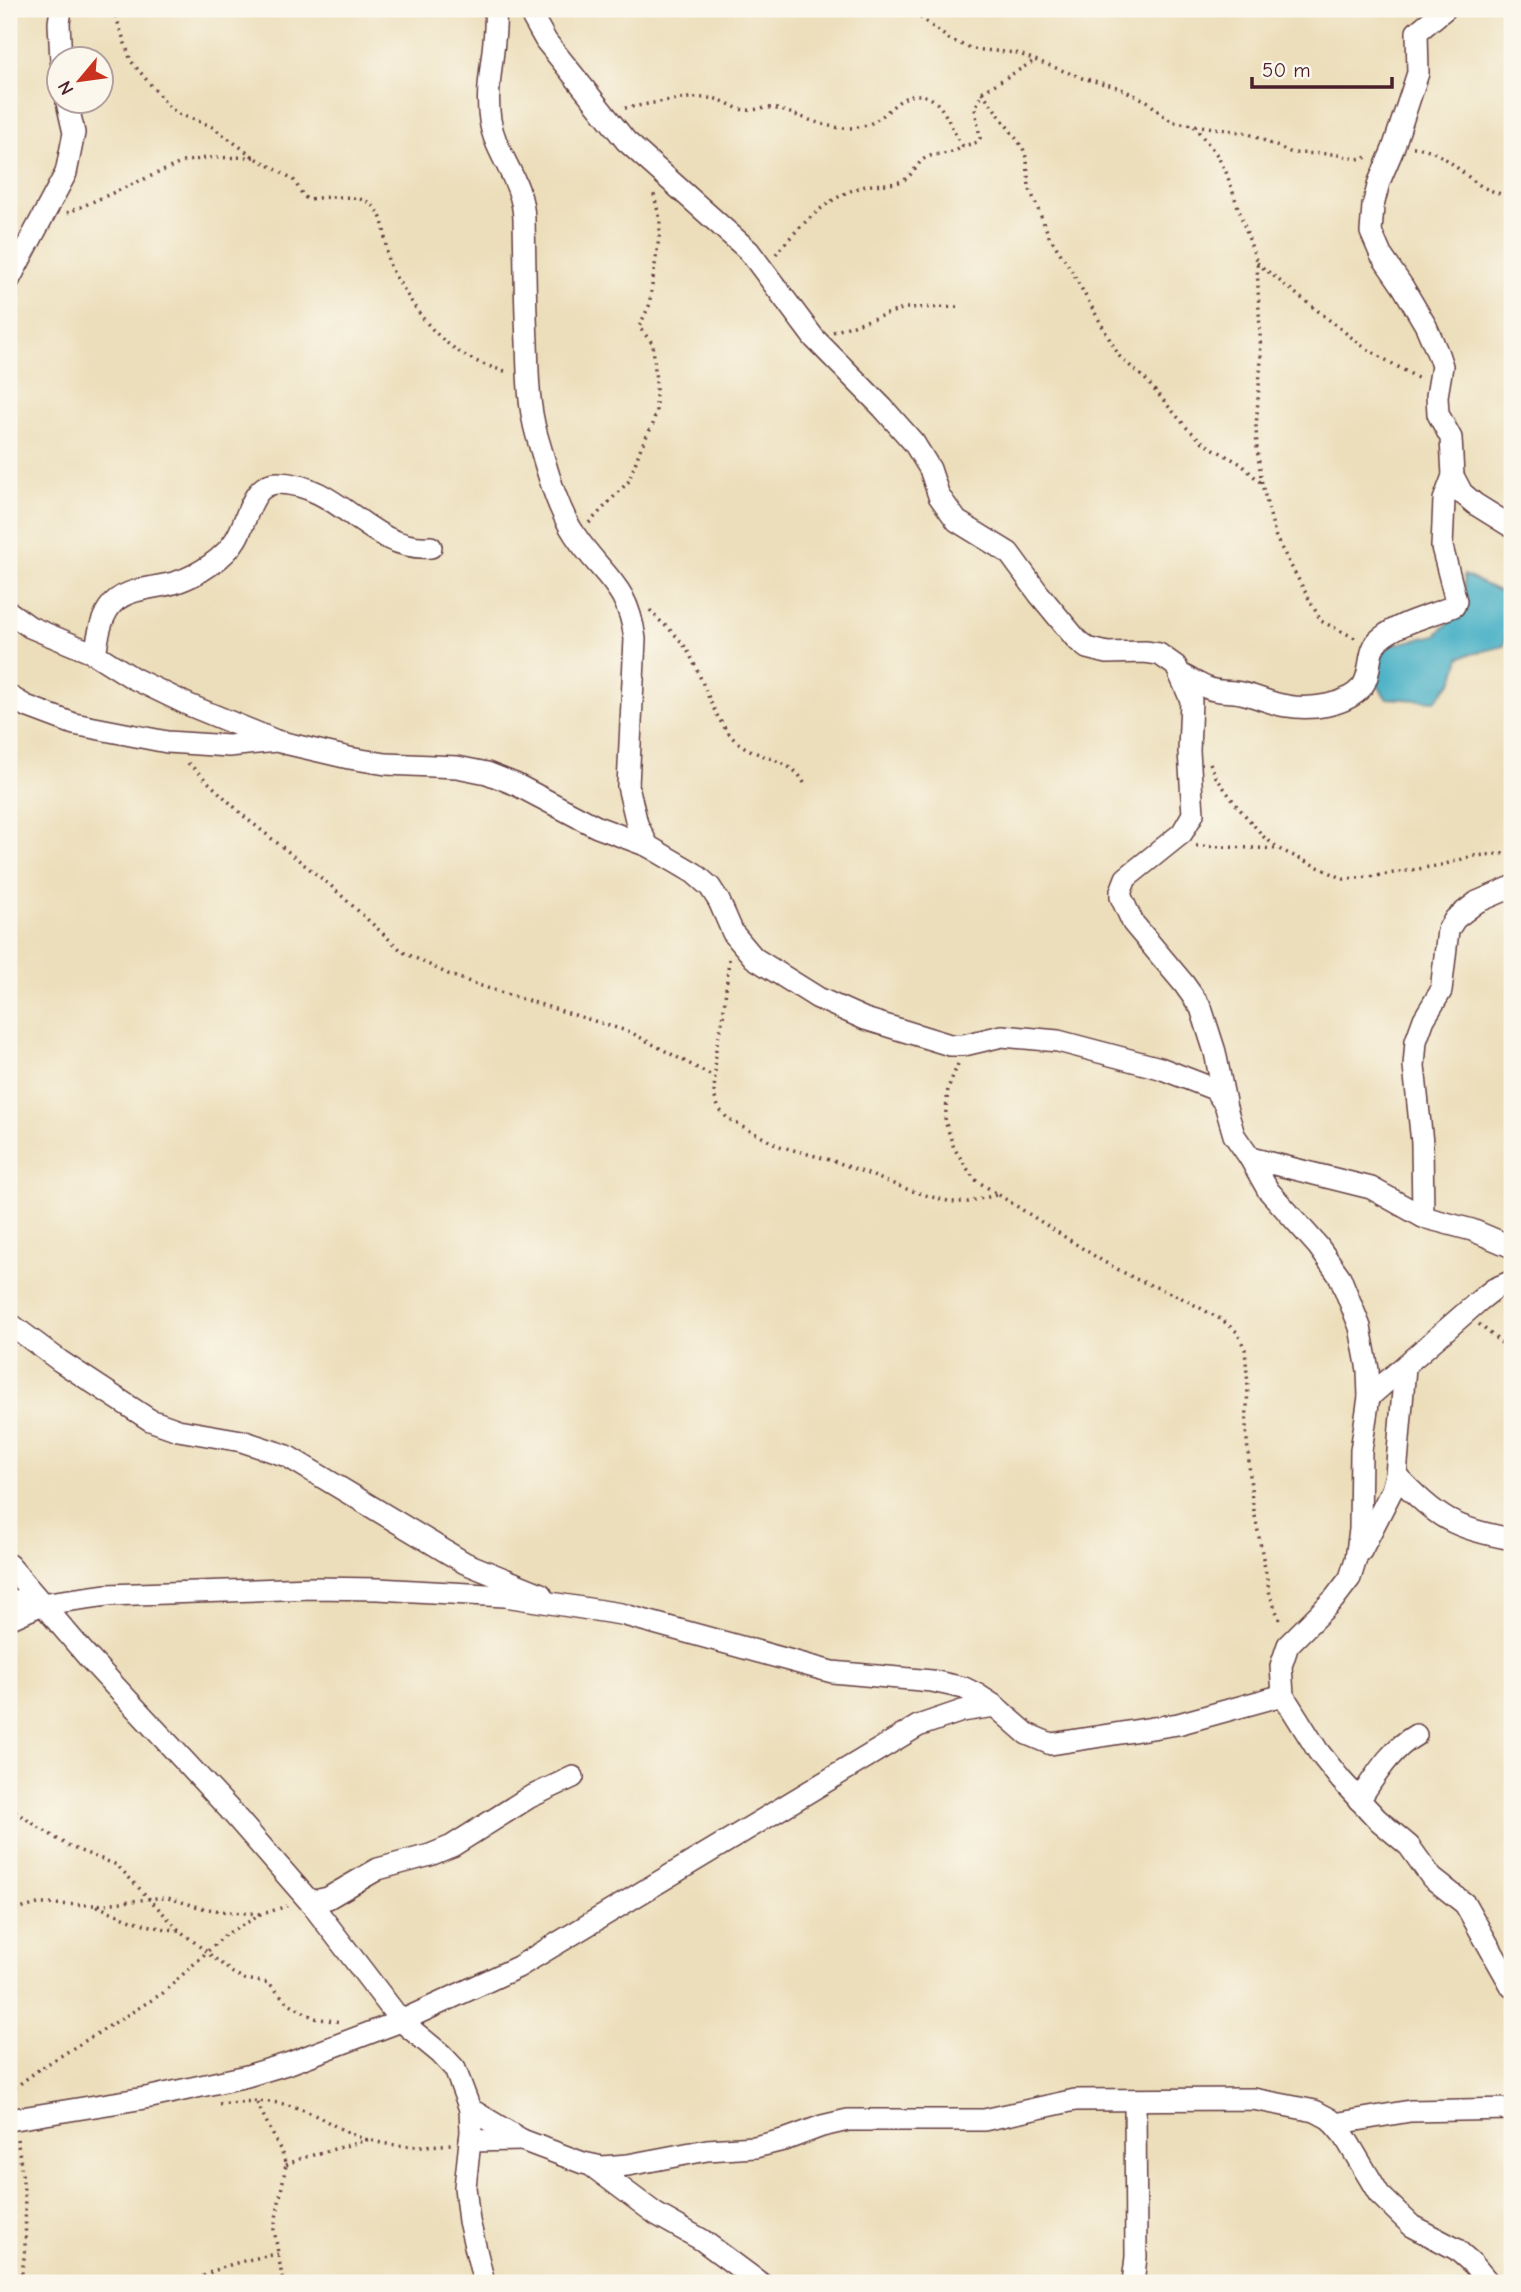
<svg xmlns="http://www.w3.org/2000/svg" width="1521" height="2292" viewBox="0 0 1521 2292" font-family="'Comic Neue',sans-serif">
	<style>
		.water { fill: #48b1c6; stroke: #496878; stroke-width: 2 }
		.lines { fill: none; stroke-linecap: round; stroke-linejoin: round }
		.street-casing { stroke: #623c40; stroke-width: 24 }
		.path { stroke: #623c40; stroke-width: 3.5; stroke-dasharray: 2 5; stroke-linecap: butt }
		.street { stroke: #fff; stroke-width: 21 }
	</style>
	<rect width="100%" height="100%" fill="#fbf7ec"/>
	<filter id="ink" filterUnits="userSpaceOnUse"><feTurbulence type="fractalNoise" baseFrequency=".0143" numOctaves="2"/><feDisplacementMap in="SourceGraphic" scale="14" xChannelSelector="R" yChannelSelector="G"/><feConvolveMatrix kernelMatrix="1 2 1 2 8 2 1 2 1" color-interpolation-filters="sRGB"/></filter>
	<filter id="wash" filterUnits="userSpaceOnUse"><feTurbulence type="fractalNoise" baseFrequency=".00686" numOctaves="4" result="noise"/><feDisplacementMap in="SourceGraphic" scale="28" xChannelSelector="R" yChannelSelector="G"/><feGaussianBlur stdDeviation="1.57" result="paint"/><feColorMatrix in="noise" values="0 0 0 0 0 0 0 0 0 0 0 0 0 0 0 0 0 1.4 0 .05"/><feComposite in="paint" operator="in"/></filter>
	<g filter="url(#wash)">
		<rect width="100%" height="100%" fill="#ecdeba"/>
		<!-- water -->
		<polygon class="water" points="1464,575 1512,597 1504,646 1460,657 1454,679 1435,701 1386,698 1370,673 1382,647 1436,635 1455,617 1465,602"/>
	</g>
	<g filter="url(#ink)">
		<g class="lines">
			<defs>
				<g id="street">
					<path d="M495,9C498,45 484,83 490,120C495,155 523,179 524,219C525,260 525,301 527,342C528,374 528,405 537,436C547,469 556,507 575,535C603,577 628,584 635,639L628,786L637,824L648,846"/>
					<polyline points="528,9 546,41 626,141 749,251 814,338 883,408 914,443 930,469 939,496 957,521 1009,553 1039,594 1077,640 1087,648 1107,653 1145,652 1159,654 1176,666 1191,700 1189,751 1193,814 1182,833 1126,878 1121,891 1121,897 1133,923 1184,984 1201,1008 1215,1052 1225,1102"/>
					<polyline points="1445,9 1417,32 1418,73 1393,149 1379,182 1373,206 1371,232 1381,255 1403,287 1426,326 1438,354 1442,366 1437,396 1438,414 1451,438 1453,476 1462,493 1475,504 1512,527"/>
					<polyline points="61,60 59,23 61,9"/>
					<polyline points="9,280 66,173 74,133 67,102"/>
					<polyline points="9,612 30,627 95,654 133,678 189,705 274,740"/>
					<path d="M95,654C98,638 100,621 109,608C123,587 155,589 177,582C198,575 225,558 236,539C248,520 251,483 278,483C341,484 370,552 431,547"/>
					<path d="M1180,674C1191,679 1203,688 1214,690C1223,692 1232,691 1241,693C1256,696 1271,704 1287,706C1310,710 1346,706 1362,687C1373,673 1366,649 1381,638C1401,622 1430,616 1454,606L1456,601L1442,547L1444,500L1453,476"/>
					<polyline points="9,696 26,706 74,724 167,742 229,746 276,741 349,758 386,764 457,767 487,773 515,784 597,827 648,846 694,873 710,887 719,901 733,933 754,958 818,998 865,1019 950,1045 964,1045 1002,1036 1058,1041 1160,1068 1214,1089 1225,1104 1234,1135 1250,1158 1268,1190 1318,1246 1340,1277 1360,1327 1368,1370 1369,1397 1361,1450 1360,1530 1356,1559 1350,1578 1334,1599 1288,1645 1281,1666 1283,1695 1318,1751 1341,1780 1377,1819 1409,1846 1432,1878 1465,1904 1512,1987"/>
					<polyline points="1250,1158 1371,1188 1423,1217 1472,1230 1512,1247"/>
					<polyline points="1423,1217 1422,1143 1414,1066 1416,1041 1424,1019 1441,991 1448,930 1455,919 1477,902 1512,887"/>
					<polyline points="9,1323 60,1361 150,1420 178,1430 242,1441 287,1456 465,1563 541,1594"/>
					<polyline points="1369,1397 1480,1300 1494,1289 1512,1281"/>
					<path d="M1396,1475C1436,1518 1455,1529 1512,1539"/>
					<polyline points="1361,1551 1392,1490 1396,1475 1405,1367"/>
					<polyline points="9,1565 87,1656 229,1809 310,1902 401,2021 441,2054 455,2069 470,2109 471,2132 465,2187 469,2221 484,2283"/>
					<polyline points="9,1600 42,1604 107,1595 312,1588 378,1589 505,1596 621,1614 832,1672 932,1681 964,1688 978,1695 995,1706 1027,1734 1051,1744 1178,1724 1283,1695"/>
					<polyline points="9,1619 40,1605"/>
					<path d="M1359,1800C1376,1775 1390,1750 1416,1735"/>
					<polyline points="310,1902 328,1898 378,1869 430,1855 452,1846 528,1798 573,1777"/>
					<polyline points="470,2109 522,2140 583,2163 602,2167 628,2165 707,2150 755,2147 787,2139 822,2126 848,2120 984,2120 1075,2100 1253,2099 1315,2111 1330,2119 1345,2137 1379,2194 1412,2226 1456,2249 1473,2264 1489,2283"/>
					<polyline points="9,2120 151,2097 247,2076 290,2063 401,2021 518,1967 918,1726 962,1711 995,1706"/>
					<polyline points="1334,2124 1410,2111 1512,2109"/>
					<polyline points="470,2141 522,2140"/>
					<polyline points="592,2166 656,2214 702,2240 760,2283"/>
					<polyline points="1133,2283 1136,2257 1135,2100"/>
				</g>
			</defs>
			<!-- street casing -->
			<use href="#street" class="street-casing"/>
			<!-- path -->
			<g class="path">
				<path d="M115,9L116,17L131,61L170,108L179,114L211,126L254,157L293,179L304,197L308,199C324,197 358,194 371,204C387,216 384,242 388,260C391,270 397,279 403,288C429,333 457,360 509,372"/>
				<polyline points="909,9 949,39 972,49 1017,53 1082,78 1117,87 1147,101 1166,118 1174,122 1247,133 1292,153 1334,154 1357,159 1369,157"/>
				<polyline points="982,92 1023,148 1027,160 1029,187 1049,236 1070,268 1119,356 1145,379 1187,428 1205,444 1241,464 1260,482"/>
				<path d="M625,108C653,104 687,94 716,99C726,101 735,109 745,110C754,111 763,107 772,108C798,113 822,129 850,128C859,127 867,126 875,121C891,112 902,90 925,96C945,101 951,132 963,146L978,142L980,138L975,109L982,92L1034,61"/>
				<polyline points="1194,126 1217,155 1226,172 1257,263 1261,359 1256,427 1257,449 1262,484 1276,538 1321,621 1359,640"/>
				<path d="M1413,147C1441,148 1459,172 1481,186C1492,192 1502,193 1512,200"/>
				<polyline points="67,213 183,162 206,158 254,157"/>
				<path d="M776,254C799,226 830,194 866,186C878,183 893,186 904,180C914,174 917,162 927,157C940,152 951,156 963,146"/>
				<polyline points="1257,263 1365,348 1421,380"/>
				<polyline points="833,332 905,308 957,307"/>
				<polyline points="589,523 629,481 641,447 653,424 656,411 656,383 653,344 639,327 649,306 660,231 660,220 653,191"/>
				<path d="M650,610C662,625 676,632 687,650C703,677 711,714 732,737C751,759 792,757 804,783"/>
				<polyline points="188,763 246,818 331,886 403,952 450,975 490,989 630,1032 714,1077"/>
				<polyline points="1210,763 1216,777 1237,806 1264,837 1281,850 1344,879 1369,877 1442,865 1473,856 1512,853"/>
				<polyline points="1196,846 1279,849"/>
				<polyline points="729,959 723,1018 716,1048 714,1095 719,1109 728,1119 779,1146 837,1162 909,1190 932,1197 952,1202 968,1202 996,1195"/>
				<polyline points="958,1064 948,1088 945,1121 954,1148 974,1179 1104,1262 1136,1279 1180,1297 1222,1320 1237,1332 1245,1349 1248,1386 1246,1428 1252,1500 1270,1595 1281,1624"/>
				<polyline points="1479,1324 1512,1352"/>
				<polyline points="9,1808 70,1847 117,1865 179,1930 233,1973 245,1979 269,1983 287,2002 314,2018 341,2022"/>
				<path d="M97,1906C123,1917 150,1929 179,1930"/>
				<polyline points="9,1912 38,1904 96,1905 157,1898 168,1898 202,1908 227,1912 262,1914"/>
				<polyline points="9,2092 41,2068 163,1993 225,1935 262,1914 287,1906"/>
				<polyline points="257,2103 282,2153 286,2165 274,2229 283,2283"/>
				<path d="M219,2104C243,2101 271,2099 295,2107C314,2113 330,2124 349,2133C379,2147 418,2148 451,2144"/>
				<path d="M17,2139C25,2186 30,2237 20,2283"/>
				<polyline points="286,2165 299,2159 370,2139"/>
				<path d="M191,2283C217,2266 248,2259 278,2254"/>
			</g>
			<!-- street -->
			<use href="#street" class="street"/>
		</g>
	</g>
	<!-- margin -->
	<rect width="1521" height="2292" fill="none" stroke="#fbf7ec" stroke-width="35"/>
	<!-- north arrow -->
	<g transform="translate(80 80) rotate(241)"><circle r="33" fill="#fbf7ec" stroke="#b4a19f" stroke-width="2"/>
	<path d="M0-5L12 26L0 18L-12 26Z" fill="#c8321e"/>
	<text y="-10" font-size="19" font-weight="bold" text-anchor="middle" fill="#4a1f2b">N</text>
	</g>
	<!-- scale -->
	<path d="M1252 77v10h140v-10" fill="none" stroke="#4a1f2b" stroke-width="3.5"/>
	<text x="1262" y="77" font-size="21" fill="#4a1f2b" stroke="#fbf7ec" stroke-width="5" paint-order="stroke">50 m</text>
</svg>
